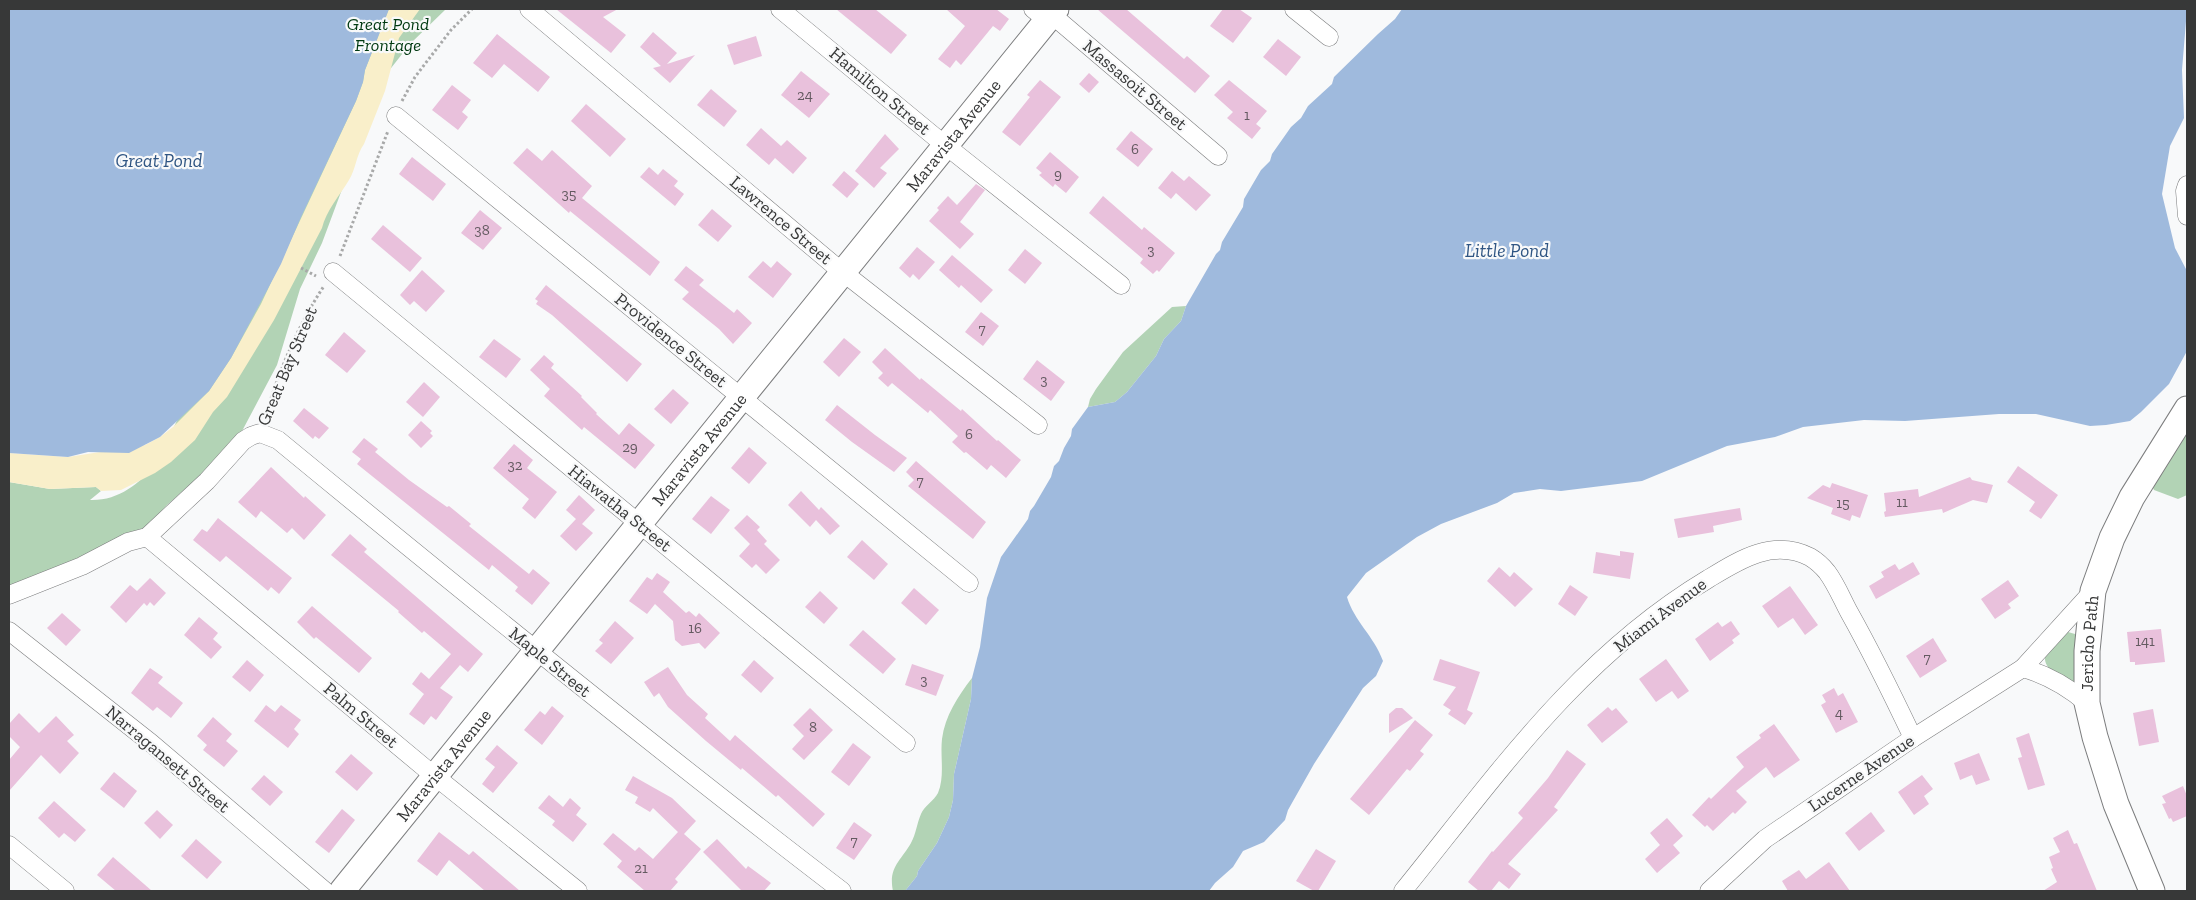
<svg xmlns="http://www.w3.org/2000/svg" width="2196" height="900" viewBox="0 0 2196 900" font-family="'Zilla Slab',serif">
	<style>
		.green { fill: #b2d3b5 }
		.sand { fill: #f9efca }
		.water { fill: #9fbadd }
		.building { fill: #e9c1dc }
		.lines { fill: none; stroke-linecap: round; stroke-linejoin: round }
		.street-casing { stroke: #7c7d7e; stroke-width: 19 }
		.secondary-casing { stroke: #7c7d7e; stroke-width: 27 }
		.path { stroke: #a8a9a9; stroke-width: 3; stroke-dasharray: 2.5 2.5; stroke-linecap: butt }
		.street { stroke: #fff; stroke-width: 18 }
		.secondary { stroke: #fff; stroke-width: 25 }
		.labels { text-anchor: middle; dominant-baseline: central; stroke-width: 4.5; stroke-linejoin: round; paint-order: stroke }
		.number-label { font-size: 15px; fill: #645a61 }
		.park-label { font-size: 18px; font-style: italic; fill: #003911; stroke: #f8f9fa }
		.street-label { font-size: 18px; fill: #373838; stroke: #f8f9fa }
		.water-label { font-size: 19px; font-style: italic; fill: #2f5583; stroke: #f8f9fa }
	</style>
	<rect width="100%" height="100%" fill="#f8f9fa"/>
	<!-- green -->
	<g class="green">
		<path d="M376,9H446L410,44L384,77L322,243L300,289L277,365L241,433L218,460L167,505L149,525L9,597V482L50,489L96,487L101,491L90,500C118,501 139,484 156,464Z"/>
		<polygon points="1186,306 1181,321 1164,339 1156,356 1127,392 1115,402 1088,407 1090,399 1096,389 1123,352 1172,307"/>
		<polygon points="2187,431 2187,495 2178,499 2154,490 2151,484"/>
		<path d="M2068,632L2075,634L2078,638L2076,683C2064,679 2043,671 2045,656Z"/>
		<path d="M972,678L971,699L954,774L953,800L949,817L937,843L918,871L917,876L905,891H893C888,867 901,861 911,843C916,834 917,823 921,814C924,806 934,801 938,793C945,776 940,757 942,739C945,716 958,696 972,678Z"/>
	</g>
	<!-- sand -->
	<path class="sand" d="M389,9H420L399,38L385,91L364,144C356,155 356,169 349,180C340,195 326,211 322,228L274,320L227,397L213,412L195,440L171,462L155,473L121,490L101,491L96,487L50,489L9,482V453L68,457L145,445L160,437L173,427L209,391L231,358L261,304L356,101L363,82L365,70Z"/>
	<!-- water -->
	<g class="water">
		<polygon points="9,9 389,9 365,70 363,82 356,101 301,217 281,264 231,358 209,391 160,437 129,453 88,452 68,457 9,453"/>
		<path d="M1402,9H2187L2182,70L2184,118L2170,146L2162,194L2175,248L2187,271V351L2169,384L2141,412L2130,421L2106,425L2090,426L2036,414H1999L1905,421L1864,420L1803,427L1775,437L1727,446L1642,481L1561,491L1540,489L1514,493L1497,503L1441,524L1417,537L1366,573L1347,597C1354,621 1374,636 1383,661L1376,676L1363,688L1314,764L1288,810L1285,820L1264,842L1243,851L1233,867L1215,883L1209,891H905L917,876L918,871L937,843L949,817L953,800L954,774L971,699L972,678L980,647L987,598L1001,557L1028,519L1030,511L1034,506L1051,477L1054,466L1059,461L1064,448L1071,436L1072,429L1088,407L1115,402L1127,392L1156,356L1164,339L1181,321L1186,306L1216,254L1220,250L1222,242L1243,207L1244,199L1261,170L1270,161L1272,154L1291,127L1301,118L1308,106L1332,84L1334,77L1378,34L1395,19Z"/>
	</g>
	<!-- building -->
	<g class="building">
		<polygon points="556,9 618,9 603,17 626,35 611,53"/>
		<polygon points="836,9 875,9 907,35 891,54"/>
		<polygon points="946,9 996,9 1009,19 1000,31 993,26 961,65 956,60 950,68 938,59 965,26"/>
		<polygon points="1097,9 1126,9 1184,59 1187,56 1210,76 1195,93"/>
		<polygon points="1223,9 1239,9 1252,18 1233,43 1210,26"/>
		<polygon points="653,32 677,53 667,64 695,55 670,83 653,68 661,66 640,47"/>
		<polygon points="497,34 550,77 538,92 504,64 492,78 473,63"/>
		<polygon points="756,36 762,56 734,65 727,45"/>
		<polygon points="1278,39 1301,57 1286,76 1263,57"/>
		<polygon points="801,71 830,94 809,118 781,95"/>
		<polygon points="1089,73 1099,82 1089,93 1079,84"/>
		<polygon points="1040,80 1061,97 1020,146 1002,132 1030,97 1027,95"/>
		<polygon points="1229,80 1267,111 1256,124 1261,128 1252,139 1227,118 1233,112 1214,95"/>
		<polygon points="452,85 471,100 462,112 468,117 458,130 432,110"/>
		<polygon points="711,89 737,111 724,127 697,105"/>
		<polygon points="586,104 626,139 610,157 571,121"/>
		<polygon points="761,128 781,146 787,140 807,158 793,174 775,158 769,165 746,145"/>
		<polygon points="1131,131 1153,149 1138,167 1116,149"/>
		<polygon points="885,134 899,149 880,168 887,173 874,188 855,171"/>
		<polygon points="527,148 542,161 552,150 592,186 582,198 660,262 650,276 570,211 569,213 513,163"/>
		<polygon points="1050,152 1079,177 1066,193 1055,184 1053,187 1039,175 1042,173 1036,168"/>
		<polygon points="412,157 446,184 433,201 399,174"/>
		<polygon points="649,167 658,175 663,169 678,181 674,186 684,194 675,206 640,177"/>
		<polygon points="844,171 859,184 847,198 832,185"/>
		<polygon points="1172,171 1184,181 1189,176 1211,195 1196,211 1176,193 1171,199 1158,188"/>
		<polygon points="976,184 985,190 960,222 974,234 960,249 929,221 939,210 937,208 948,196 957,205"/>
		<polygon points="1103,196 1142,230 1144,227 1175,253 1159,272 1157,270 1153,274 1140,263 1143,259 1089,213"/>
		<polygon points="712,209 732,226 718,242 698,225"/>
		<polygon points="480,210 502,228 483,250 461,233"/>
		<polygon points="383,225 422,258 410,272 371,239"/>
		<polygon points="917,247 935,262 919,280 913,274 910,278 899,268"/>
		<polygon points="1025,249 1042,263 1025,284 1008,270"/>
		<polygon points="952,255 993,290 981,303 961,285 959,288 939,270"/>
		<polygon points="763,261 771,268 777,261 792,274 773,298 748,277"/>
		<polygon points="686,266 704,280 699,285 734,313 737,309 752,323 733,344 719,329 682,299 689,292 674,280"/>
		<polygon points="422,270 445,291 426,312 414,301 410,305 400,295"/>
		<polygon points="546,285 642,364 627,382 552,315 536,304 538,301 535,299"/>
		<polygon points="981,312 999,326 983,346 965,332"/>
		<polygon points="344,332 366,351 347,373 325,355"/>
		<polygon points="844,338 861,352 839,377 823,362"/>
		<polygon points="494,339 521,359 506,378 479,357"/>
		<polygon points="885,348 920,380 921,378 961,411 962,409 997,441 998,440 1021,460 1006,478 991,465 987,470 966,452 964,453 952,442 958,436 930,410 928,413 892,383 888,387 878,378 883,373 872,362"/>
		<polygon points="544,355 554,364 551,368 582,396 581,397 597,413 596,414 619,435 629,423 655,445 635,469 584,427 582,430 544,396 550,389 530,370"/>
		<polygon points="1037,360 1065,382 1051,401 1023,379"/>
		<polygon points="424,382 440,397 423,417 406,402"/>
		<polygon points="673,389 689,403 671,424 654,409"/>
		<polygon points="837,405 875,435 907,458 894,472 852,442 825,420"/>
		<polygon points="304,408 329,428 319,439 315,436 313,439 293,421"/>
		<polygon points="421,421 432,431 430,433 433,436 421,448 408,435"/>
		<polygon points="364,438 378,449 375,452 409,480 447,507 449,506 471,524 469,526 529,574 533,569 550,583 532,605 515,591 518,587 492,565 489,570 357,464 361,459 352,452"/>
		<polygon points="514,444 533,460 527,468 557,492 535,519 522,508 529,499 493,468"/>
		<polygon points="749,447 767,463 749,484 731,468"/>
		<polygon points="916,461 986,522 973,539 908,486 914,480 906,472"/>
		<polygon points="2018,466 2058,495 2041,519 2029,511 2035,502 2007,482"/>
		<polygon points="271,467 304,498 305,496 326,515 304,540 292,528 287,533 261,511 256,518 238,502"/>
		<polygon points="1970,477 1972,480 1993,485 1987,503 1973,500 1943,513 1942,509 1885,517 1884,512 1886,511 1884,493 1918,489 1919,497"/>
		<polygon points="1832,483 1868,495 1860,518 1852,515 1850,521 1831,514 1833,508 1807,498 1823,485 1830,488"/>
		<polygon points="801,491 819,510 821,507 840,526 830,535 816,520 810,527 788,505"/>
		<polygon points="579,495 595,510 582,524 593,533 576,551 560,536 576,519 566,510"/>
		<polygon points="711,496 730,510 711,534 692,519"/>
		<polygon points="1740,508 1742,520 1713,526 1714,532 1678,538 1674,519"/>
		<polygon points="747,515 760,527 757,530 767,541 764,544 780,560 766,574 756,564 752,568 739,556 750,544 734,528"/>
		<polygon points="218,518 292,578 279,594 271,587 268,591 226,556 220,562 193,540 202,529 207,532"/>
		<polygon points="350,534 367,549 364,552 483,654 468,672 460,665 440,688 453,697 436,720 431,716 424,725 409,714 424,694 412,684 421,672 429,679 451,654 424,631 422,633 398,612 399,611 331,555"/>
		<polygon points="862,540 888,564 874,580 847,557"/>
		<polygon points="1620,551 1634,553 1630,579 1593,573 1596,552 1620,556"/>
		<polygon points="1913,562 1920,574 1876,599 1869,586 1884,577 1881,572 1895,564 1899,570"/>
		<polygon points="1499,567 1510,577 1514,572 1533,589 1515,607 1487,581"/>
		<polygon points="657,573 670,582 663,592 686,613 689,611 696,617 699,613 720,633 705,649 699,643 682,646 675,640 673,621 655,604 647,614 629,601 647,577 652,580"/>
		<polygon points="150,578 166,593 154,606 150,602 147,606 144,603 126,623 110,607 130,585 137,591"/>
		<polygon points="2008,580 2019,596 2008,604 2011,608 1995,619 1981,599"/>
		<polygon points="1570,585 1588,597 1575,616 1558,604"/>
		<polygon points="1790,586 1818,625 1805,635 1793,618 1778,628 1762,606"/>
		<polygon points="914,588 939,610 926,625 901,603"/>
		<polygon points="820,591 838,608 824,624 805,607"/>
		<polygon points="312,606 372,658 359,673 316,637 314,639 297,622"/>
		<polygon points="62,613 81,630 66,646 47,628"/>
		<polygon points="199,617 218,633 213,639 222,647 211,659 184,635"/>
		<polygon points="615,621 634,638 611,664 595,651 603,643 599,640"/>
		<polygon points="1731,621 1740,634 1732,640 1734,643 1710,661 1695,639 1718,622 1722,627"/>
		<polygon points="2161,629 2165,662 2135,665 2135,662 2130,662 2127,632"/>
		<polygon points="863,630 896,659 883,674 849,645"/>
		<polygon points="1933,638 1947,661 1920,678 1906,656"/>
		<polygon points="1440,659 1480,672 1467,710 1473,713 1465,725 1448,714 1451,710 1443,705 1456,687 1433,680"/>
		<polygon points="1666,659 1689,691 1678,699 1672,691 1656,702 1639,679"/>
		<polygon points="247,660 264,675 250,692 232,677"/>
		<polygon points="754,660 774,678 761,693 741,675"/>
		<polygon points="912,664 944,675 936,696 905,685"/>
		<polygon points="668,667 687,695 708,714 705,718 730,741 735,735 825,814 813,827 778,795 776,797 742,768 741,770 706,741 668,707 659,693 654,697 644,682"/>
		<polygon points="150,668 163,677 158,683 183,703 171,718 157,707 153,711 131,693"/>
		<polygon points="1834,688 1838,696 1843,693 1858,722 1836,733 1821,705 1826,702 1822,695"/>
		<polygon points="266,705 275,712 281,705 301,720 294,729 299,734 288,748 254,721"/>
		<polygon points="552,706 564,716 542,745 524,730 540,711 545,715"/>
		<polygon points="1608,707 1612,711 1616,708 1628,722 1602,743 1587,725"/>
		<polygon points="810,708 833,730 804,760 792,749 804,736 793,725"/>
		<polygon points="1396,708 1402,708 1413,718 1389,733 1389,714"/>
		<polygon points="2153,709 2159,742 2139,746 2133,713"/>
		<polygon points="19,713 39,733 56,716 74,735 67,741 79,753 60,774 41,755 9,791 9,760 20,747 9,736 9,724"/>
		<polygon points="213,717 232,734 226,741 238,751 224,767 203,750 207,745 197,736"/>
		<polygon points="1415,720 1433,735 1420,751 1424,754 1410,771 1407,769 1369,815 1350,799"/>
		<polygon points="1774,724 1800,760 1774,778 1766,767 1736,791 1747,802 1735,814 1733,812 1713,831 1707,825 1705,827 1692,815 1709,797 1711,799 1744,767 1736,757 1761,738 1759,735"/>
		<polygon points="2029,733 2045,785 2028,790 2018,758 2022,757 2016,738"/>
		<polygon points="853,743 871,757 849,786 831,772"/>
		<polygon points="497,745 518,763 493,793 482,784 495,767 485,759"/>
		<polygon points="1567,750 1586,764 1554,807 1558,810 1508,864 1521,874 1509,889 1499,881 1491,891 1479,891 1468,882 1492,851 1493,852 1523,818 1518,813 1548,778"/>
		<polygon points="1979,753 1990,780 1976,785 1972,775 1960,780 1954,763"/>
		<polygon points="351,754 373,773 357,791 335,772"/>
		<polygon points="114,772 137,791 124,808 100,789"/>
		<polygon points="264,775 283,792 270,806 251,789"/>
		<polygon points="1922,775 1933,789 1924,796 1929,804 1914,815 1898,792"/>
		<polygon points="633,776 672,798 696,821 684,834 701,849 675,879 678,882 670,891 645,891 617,867 622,861 603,844 613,833 635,851 639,847 653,859 678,832 653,808 650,812 635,803 638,797 625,790"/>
		<polygon points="2183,786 2187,796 2187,816 2173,822 2171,818 2169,819 2162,804 2166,803 2162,796"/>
		<polygon points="549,795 563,807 570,798 581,808 576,815 587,824 573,842 552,825 555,821 538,808"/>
		<polygon points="54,801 86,830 75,842 64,833 59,838 38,818"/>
		<polygon points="342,809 355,820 329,853 315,842"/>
		<polygon points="157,810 173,825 160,839 144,823"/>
		<polygon points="1871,812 1885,831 1859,851 1845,833"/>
		<polygon points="1667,818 1683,836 1673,845 1680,853 1657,873 1645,859 1660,845 1650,833"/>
		<polygon points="854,822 872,835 854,860 836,848"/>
		<polygon points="2068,830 2074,844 2077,843 2097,891 2043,891 2057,882 2051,869 2053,868 2049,857 2060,852 2053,838"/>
		<polygon points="439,832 469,855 473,851 520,891 485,891 449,860 437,876 417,861"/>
		<polygon points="196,839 222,862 207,879 181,856"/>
		<polygon points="717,839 746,869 748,866 771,883 764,891 742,891 703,852"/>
		<polygon points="1316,849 1336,861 1318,891 1314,891 1296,881"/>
		<polygon points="113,857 152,891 116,891 97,875"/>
		<polygon points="1829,862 1850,891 1788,891 1782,881 1799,870 1806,879"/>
	</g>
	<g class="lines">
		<defs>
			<g id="street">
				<polyline points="529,9 835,266 1038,425"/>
				<polyline points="780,9 935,137 1121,285"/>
				<polyline points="1033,9 1047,20"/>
				<polyline points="1294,9 1329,37"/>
				<polyline points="1051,14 1218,156"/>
				<polyline points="396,116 969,583"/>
				<polyline points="2187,185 2185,191 2187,216"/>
				<polyline points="333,272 906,743"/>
				<polyline points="147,537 426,769 578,891"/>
				<path d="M9,595L82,566L128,542L147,537L207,481L243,441L251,436L260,433L278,440C464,593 651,745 842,891"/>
				<polyline points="9,631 151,743 325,891"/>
				<polyline points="2023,668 2093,591"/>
				<polyline points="9,845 65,891"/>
				<path d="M1403,891C1496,776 1578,657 1708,579C1739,560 1773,538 1810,557C1815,560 1823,567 1827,572C1836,584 1842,599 1849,612C1872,653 1893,696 1913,738"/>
				<path d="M1709,891L1765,839L1913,738L2023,668C2048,675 2068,687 2087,703"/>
			</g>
			<g id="secondary">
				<path id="s1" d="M342,891L1056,9"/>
				<path id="s2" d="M2152,891L2116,804L2095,737L2087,703V651L2093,591L2112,538L2132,497L2187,409"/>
			</g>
		</defs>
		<!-- street casing -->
		<use href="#street" class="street-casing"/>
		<!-- secondary casing -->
		<use href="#secondary" class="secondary-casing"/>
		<!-- path -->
		<g class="path">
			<polyline points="402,101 415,77 451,30 472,9"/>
			<polyline points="340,256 388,131"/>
			<polyline points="301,268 316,276"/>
			<path d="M265,417C279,371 298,325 324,286"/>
		</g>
		<!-- street -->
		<use href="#street" class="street"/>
		<!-- secondary -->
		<use href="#secondary" class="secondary"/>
	</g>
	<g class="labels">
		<!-- number labels -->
		<g class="number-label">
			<text x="805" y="95">24</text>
			<text x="1247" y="115">1</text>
			<text x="1135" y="149">6</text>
			<text x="1058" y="174">9</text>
			<text x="569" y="194">35</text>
			<text x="482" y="230">38</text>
			<text x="1151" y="250">3</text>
			<text x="982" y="329">7</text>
			<text x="1044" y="380">3</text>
			<text x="969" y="434">6</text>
			<text x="630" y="447">29</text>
			<text x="515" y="465">32</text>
			<text x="920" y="481">7</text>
			<text x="1902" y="502">11</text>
			<text x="1843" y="503">15</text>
			<text x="695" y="628">16</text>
			<text x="2145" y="641">141</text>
			<text x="1927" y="658">7</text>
			<text x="924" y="680">3</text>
			<text x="1839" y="713">4</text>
			<text x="813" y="727">8</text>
			<text x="854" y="841">7</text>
			<text x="641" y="868">21</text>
		</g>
		<!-- park labels -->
		<g class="park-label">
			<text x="388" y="24">Great Pond<tspan x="388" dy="21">Frontage</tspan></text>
		</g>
		<!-- street labels -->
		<g class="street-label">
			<text transform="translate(1135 85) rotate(40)">Massasoit Street</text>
			<text transform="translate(880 91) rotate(40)">Hamilton Street</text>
			<text stroke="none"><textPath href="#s1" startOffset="972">Maravista Avenue</textPath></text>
			<text transform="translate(781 220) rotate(40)">Lawrence Street</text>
			<text transform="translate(671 340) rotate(39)">Providence Street</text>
			<text transform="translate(287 366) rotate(-67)">Great Bay Street</text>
			<text stroke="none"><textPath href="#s1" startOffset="568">Maravista Avenue</textPath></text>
			<text transform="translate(620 508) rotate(39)">Hiawatha Street</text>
			<text transform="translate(1660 615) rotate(-37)">Miami Avenue</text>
			<text stroke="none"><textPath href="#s2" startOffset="259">Jericho Path</textPath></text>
			<text transform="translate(550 662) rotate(39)">Maple Street</text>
			<text transform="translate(361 715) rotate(40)">Palm Street</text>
			<text transform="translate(168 759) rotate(40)">Narragansett Street</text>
			<text stroke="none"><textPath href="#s1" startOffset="162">Maravista Avenue</textPath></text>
			<text transform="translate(1861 773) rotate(-34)">Lucerne Avenue</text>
		</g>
		<!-- water labels -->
		<g class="water-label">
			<text x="159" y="160">Great Pond</text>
			<text x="1507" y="250">Little Pond</text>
		</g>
	</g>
	<!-- border -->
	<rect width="2196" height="900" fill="none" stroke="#373838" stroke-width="20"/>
</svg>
